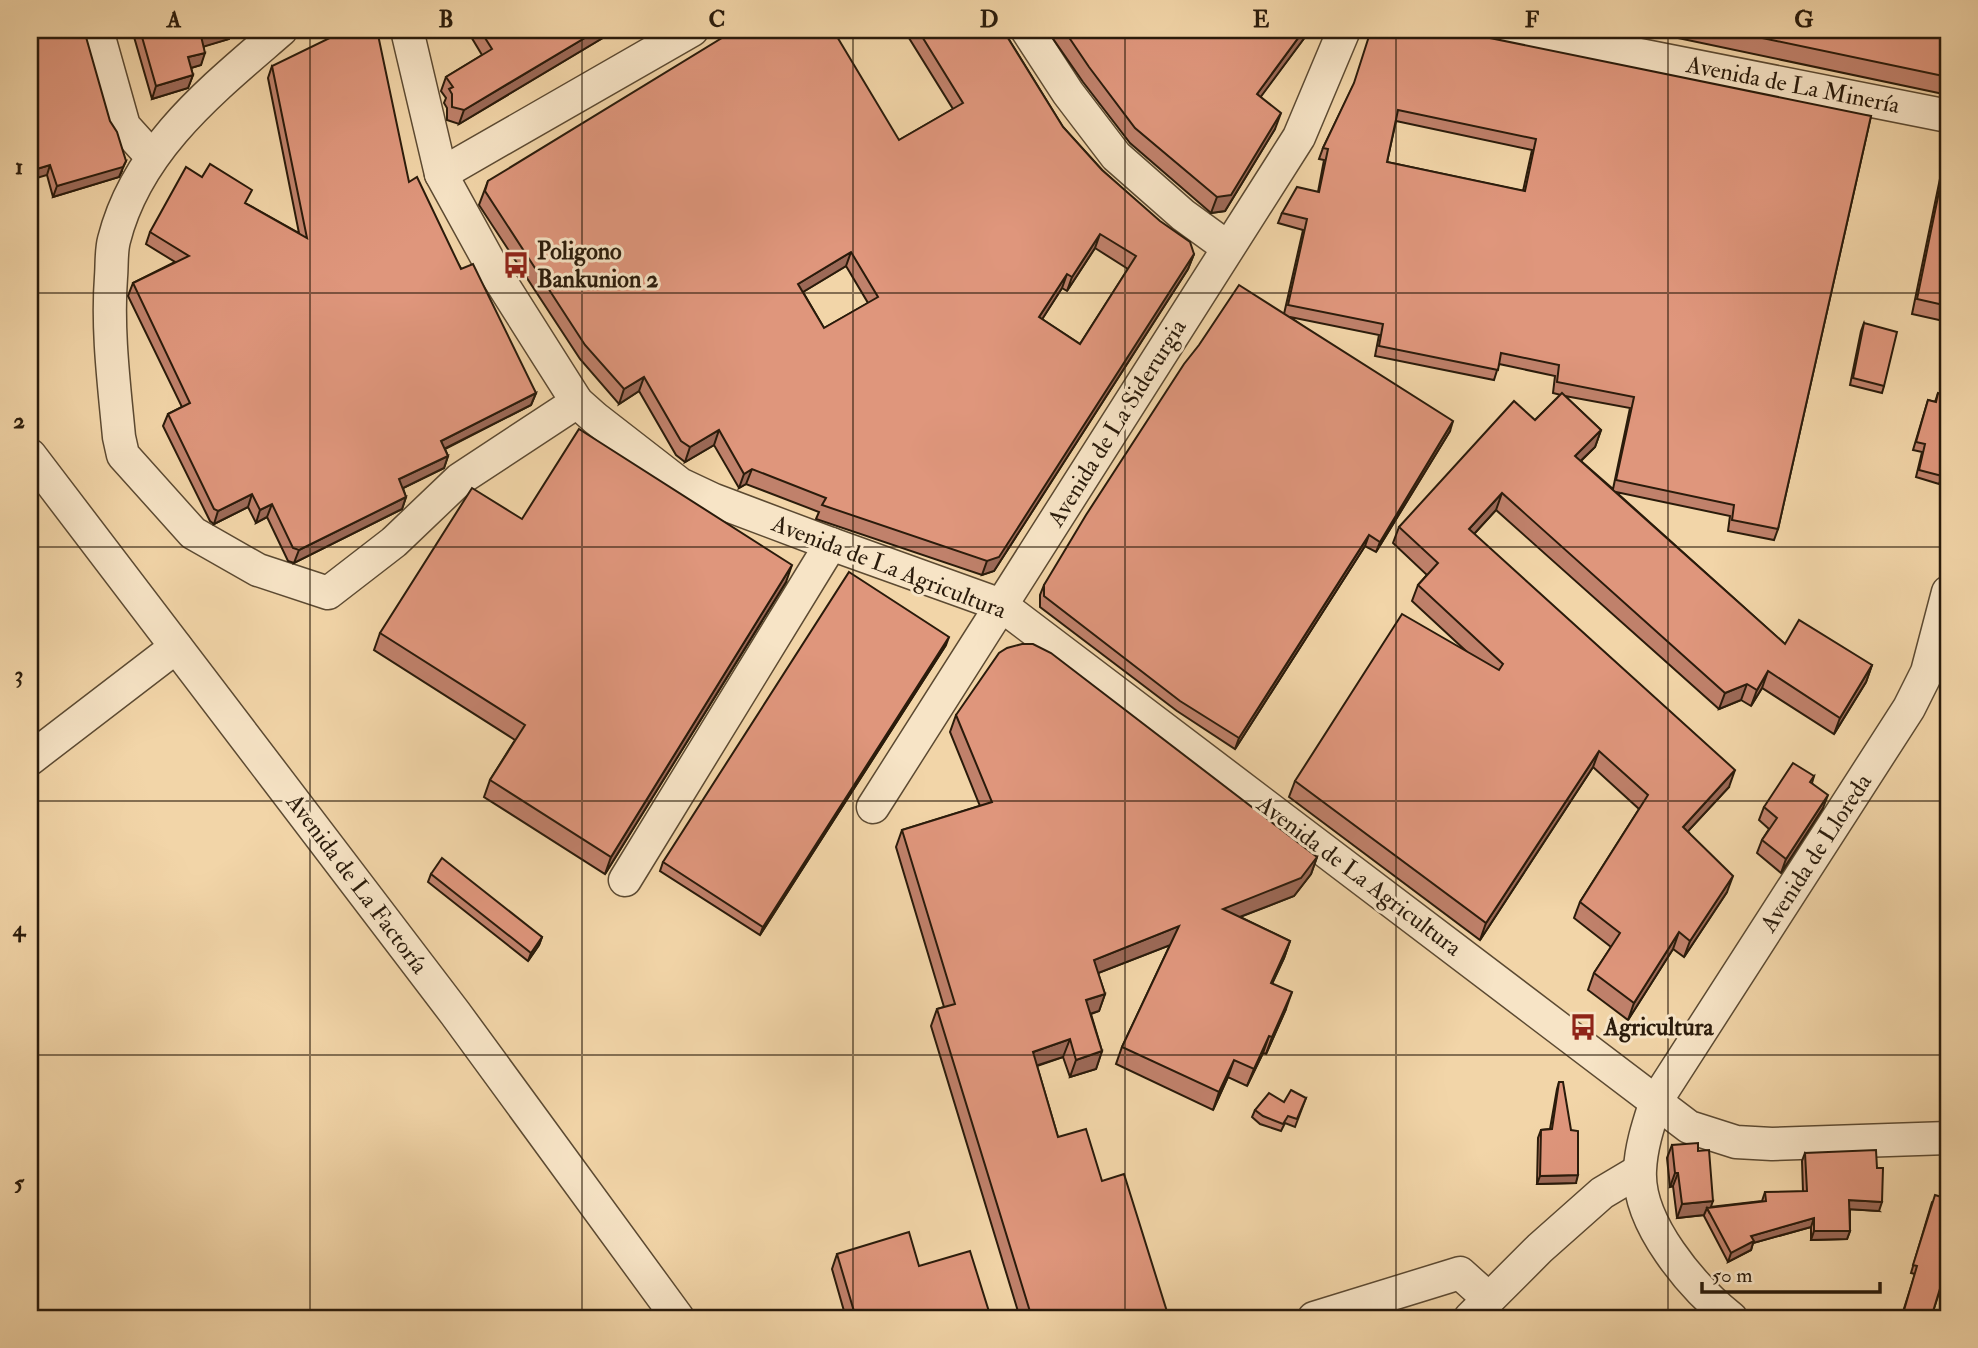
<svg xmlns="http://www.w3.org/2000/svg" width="1978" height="1348" viewBox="0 0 1978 1348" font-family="'IM FELL Double Pica',serif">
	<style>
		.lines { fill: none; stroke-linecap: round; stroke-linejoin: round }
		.minor-casing { stroke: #5c4a32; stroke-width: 35 }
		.minor { stroke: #f7e4c6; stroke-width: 32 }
		.wall { fill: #c0816b; stroke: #2a1b0b; stroke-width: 2; fill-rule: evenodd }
		.shaded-wall { fill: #9c6957; stroke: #2a1b0b; stroke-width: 2 }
		.building { fill: #df967c; stroke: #2a1b0b; stroke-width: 2; fill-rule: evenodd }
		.grid { fill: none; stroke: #2a1b0b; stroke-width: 2; stroke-opacity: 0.55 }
		.labels { text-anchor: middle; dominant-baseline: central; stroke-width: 6; stroke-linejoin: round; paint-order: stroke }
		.street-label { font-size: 24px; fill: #2a1b0b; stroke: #f7e4c6 }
		.poi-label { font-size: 24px; font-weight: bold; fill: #2a1b0b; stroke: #f7e4c6; text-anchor: start }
		.neatline { fill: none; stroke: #2a1b0b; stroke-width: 2.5 }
		.grid-label { font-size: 23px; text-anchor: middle; font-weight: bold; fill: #2a1b0b }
	</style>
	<rect width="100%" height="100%" fill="#f2d5a8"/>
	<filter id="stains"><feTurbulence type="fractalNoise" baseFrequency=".00286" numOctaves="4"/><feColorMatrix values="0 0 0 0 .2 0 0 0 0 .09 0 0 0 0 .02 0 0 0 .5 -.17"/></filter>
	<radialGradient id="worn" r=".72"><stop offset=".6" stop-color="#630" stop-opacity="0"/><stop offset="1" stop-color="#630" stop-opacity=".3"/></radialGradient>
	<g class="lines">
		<defs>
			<g id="minor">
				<polyline points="97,30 124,126 152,157"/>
				<path d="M281,30C213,89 137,148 114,240C111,251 112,265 111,277C107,330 114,384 119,437L123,455L193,533L258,570L328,593L394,542L460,479L577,402"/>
				<polyline points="407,30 441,174 496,274 577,402 595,418 680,484 714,500 831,544 1001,605 1689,1127 1736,1142 1772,1144 1948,1138"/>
				<polyline points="1027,30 1068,93 1116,156 1183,215 1227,247"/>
				<polyline points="1514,30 1948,116"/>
				<polyline points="441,174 692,30"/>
				<polyline points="30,455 455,1013 678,1318"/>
				<polyline points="30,759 176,647"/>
				<polyline points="873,807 1299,137 1344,30"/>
				<polyline points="625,880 831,544"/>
				<polyline points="1314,1318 1460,1273 1489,1299"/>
				<polyline points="1470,1318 1540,1248 1602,1193 1639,1171"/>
				<path d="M1731,1318C1692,1287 1637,1223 1640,1170C1641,1146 1649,1123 1656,1101L1909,708L1927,672L1948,592"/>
			</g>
		</defs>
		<!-- minor casing -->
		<use href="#minor" class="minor-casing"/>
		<!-- minor -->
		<use href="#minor" class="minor"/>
	</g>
	<!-- wall -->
	<g class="wall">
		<polygon points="30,30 122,171 119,177 53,197 47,175"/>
		<polygon points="132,30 233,30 229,39 204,46 201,65 191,68 193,75 188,88 152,99"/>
		<polygon points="467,30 616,30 459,124 447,120 447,108 444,103 446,98 441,91 446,77 482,55"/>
		<path d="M904,30H1003L1063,127L1102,170L1194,254L1188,269L994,571L982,575L816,519L819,512L746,484L739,488L714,445L685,462L676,455L639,391L619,404L580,359L479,205L488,181L899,140L953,109ZM1095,248L1128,269L1080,344L1042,319L1062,288L1067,291ZM846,266L868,303L824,328L803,292Z"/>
		<polygon points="1047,30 1309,30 1308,33 1260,97 1275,129 1225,211 1211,213 1130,143 1083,82"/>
		<polygon points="1640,30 1948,30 1948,95"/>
		<polygon points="272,66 409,182 536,393 531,405 445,449 448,456 444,468 403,488 406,497 402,509 294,563 288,561 267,517 256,523 248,507 214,524 210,521 163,426 168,414 182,407 128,296 133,283 175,262 146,244 150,232 247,204 299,233 268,78"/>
		<path d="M1353,86L1871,116L1778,529L1774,540L1728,531L1730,516L1616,492L1785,644L1872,665L1866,682L1834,734L1762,688L1751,706L1741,700L1719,709L1496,510L1474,534L1729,787L1688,831L1727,892L1684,957L1673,949L1628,1020L1588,990L1594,973L1611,947L1574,918L1580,902L1639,809L1593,767L1480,940L1289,797L1295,781L1466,651L1412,601L1418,585L1427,575L1393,543L1399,527L1535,420L1561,395L1553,393L1555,376L1499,364L1494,380L1375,356L1379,335L1290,317L1450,431L1376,552L1365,546L1235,749L1177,711L1040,607V595L1044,585L1284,314L1303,230L1278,223L1282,213L1318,192L1324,160L1319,159L1323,148ZM1396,121L1532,150L1523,191L1387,162ZM1565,396L1630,408L1613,489L1581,461L1595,447L1601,430Z"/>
		<polygon points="1948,140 1948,322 1912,314"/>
		<polygon points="1864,323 1884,386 1882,393 1850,385 1861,331"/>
		<polygon points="1938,393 1942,476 1939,484 1916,477 1922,452 1913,450 1928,400 1935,402"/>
		<polygon points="522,519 786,582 605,874 484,797 490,780 515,740 374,650 380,633"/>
		<polygon points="946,645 760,935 660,871 663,862"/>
		<polygon points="956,715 1317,857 1311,874 1294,896 1240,917 1290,941 1284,958 1272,984 1286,1009 1266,1054 1263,1053 1247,1086 1228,1077 1213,1110 1116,1064 1122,1047 1170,945 1098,973 1105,994 1099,1011 1091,1014 1102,1051 1096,1069 1070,1077 1063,1057 1037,1066 1058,1137 1102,1181 1169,1318 1020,1318 931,1026 937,1009 944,1007 896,847 902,830 980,806 950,732"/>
		<polygon points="1814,776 1812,783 1823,808 1781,873 1757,853 1762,840 1769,829 1759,820 1764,807"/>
		<polygon points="431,874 542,937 539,945 528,961 428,882"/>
		<polygon points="1559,1082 1576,1183 1537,1184 1538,1138 1541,1130 1550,1129 1557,1089"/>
		<polygon points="1306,1098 1295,1127 1285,1123 1281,1131 1260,1124 1252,1117 1255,1110"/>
		<polygon points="1672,1145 1698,1151 1710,1207 1762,1201 1765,1192 1803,1192 1802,1161 1805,1153 1879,1211 1850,1209 1850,1231 1847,1239 1811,1240 1811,1227 1753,1243 1751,1250 1728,1262 1704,1216 1704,1215 1677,1218 1673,1186 1670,1187 1667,1158"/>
		<polygon points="1948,1199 1948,1317 1940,1290 1931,1318 1901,1318 1915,1274 1911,1273 1932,1202"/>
		<polygon points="837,1254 919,1266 991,1318 846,1318 832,1269"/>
	</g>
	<!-- shaded-wall -->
	<g class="shaded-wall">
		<polygon points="221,30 233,30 229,39 196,49 201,36"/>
		<polygon points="598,30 616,30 459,124 464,110"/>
		<polygon points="1304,30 1309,30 1308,33 1251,110 1257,94"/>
		<polygon points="205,53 201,65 184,70 188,57"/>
		<polygon points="193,75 188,88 152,99 156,86"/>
		<polygon points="1281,113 1275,129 1225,211 1211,213 1217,197"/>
		<polygon points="126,161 119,177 53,197 57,186"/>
		<polygon points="50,165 47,175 30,180 30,171"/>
		<polygon points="1100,234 1095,248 1067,291 1072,277"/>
		<polygon points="851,252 846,266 793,298 798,284"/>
		<polygon points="1194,254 1188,269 994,571 982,575 987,561"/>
		<polygon points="1067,274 1062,288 1034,332 1039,317"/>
		<polygon points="644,377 639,391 619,404 624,389"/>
		<polygon points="536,393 531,405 436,453 441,441"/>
		<polygon points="1453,421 1450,431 1376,552 1380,542"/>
		<polygon points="719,430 714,445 685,462 690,447"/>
		<polygon points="1601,430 1595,447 1569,472 1575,456"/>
		<polygon points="448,456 444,468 395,492 399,479"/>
		<polygon points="752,469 746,484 739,488 744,474"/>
		<polygon points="1502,493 1496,510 1463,546 1469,529"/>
		<polygon points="252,494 248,507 214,524 218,511"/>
		<polygon points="406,497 402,509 294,563 299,550"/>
		<polygon points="272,504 267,517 256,523 260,510"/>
		<polygon points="1369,535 1365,546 1235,749 1239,738"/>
		<polygon points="792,565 786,582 605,874 611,857"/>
		<polygon points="949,637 946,645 760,935 763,927"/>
		<polygon points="1872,665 1866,682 1834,734 1840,718"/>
		<polygon points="1768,671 1762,688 1751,706 1757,690"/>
		<polygon points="1747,684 1741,700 1719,709 1725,693"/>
		<polygon points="1599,751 1593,767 1480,940 1486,923"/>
		<polygon points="1735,770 1729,787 1677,843 1683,827"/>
		<polygon points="1828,795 1823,808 1781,873 1786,859"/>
		<polygon points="1317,857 1311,874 1294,896 1216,926 1223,909"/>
		<polygon points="1733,876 1727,892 1684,957 1690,941"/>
		<polygon points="1179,926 1173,944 1088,977 1094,960"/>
		<polygon points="1679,932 1673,949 1628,1020 1634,1003"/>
		<polygon points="542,937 539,945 528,961 531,953"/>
		<polygon points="1290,941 1284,958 1264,1000 1271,983"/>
		<polygon points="1292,992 1286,1009 1266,1054 1272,1037"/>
		<polygon points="1105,994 1099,1011 1080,1017 1086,1000"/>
		<polygon points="1269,1036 1263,1053 1247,1086 1254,1069"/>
		<polygon points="1070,1039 1063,1057 1026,1069 1033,1052"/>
		<polygon points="1102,1051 1096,1069 1070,1077 1076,1060"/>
		<polygon points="1234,1060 1228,1077 1213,1110 1219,1092"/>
		<polygon points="1675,1173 1678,1173 1673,1186 1670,1187"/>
		<polygon points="1578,1175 1576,1183 1537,1184 1540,1176"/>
		<polygon points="1849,1200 1882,1202 1879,1211 1846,1209"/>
		<polygon points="1713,1201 1709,1212 1707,1208 1704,1215 1677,1218 1682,1204"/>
		<polygon points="1814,1218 1811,1227 1753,1243 1751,1250 1728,1262 1731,1253 1751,1236"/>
		<polygon points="1814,1231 1850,1231 1847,1239 1811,1240"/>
	</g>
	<!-- building -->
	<g class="building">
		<polygon points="30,30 84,30 110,121 117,132 126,161 123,167 57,186 50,165 30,171"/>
		<polygon points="140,30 221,30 201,36 205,53 188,57 193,75 156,86"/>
		<polygon points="346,30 377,30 409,182 417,177 461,269 473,264 536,393 441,441 448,456 399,479 406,497 299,550 293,548 272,504 260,510 252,494 218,511 214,509 168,414 190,403 133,283 189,256 150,232 186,167 202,177 210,164 252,190 245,203 307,238 272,66"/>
		<polygon points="480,30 598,30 464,110 452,107 452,94 449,89 453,87 446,77 492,49"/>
		<path d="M735,30H833L899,140L963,103L918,30H1003L1063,127L1102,170L1160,221L1190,242L1194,254L999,557L987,561L822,505L826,498L752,469L744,474L719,430L690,447L681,441L644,377L624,389L585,345L485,191L488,181ZM1100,234L1136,256L1080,344L1039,317L1067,274L1072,277ZM851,252L878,297L824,328L798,284Z"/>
		<polygon points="1064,30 1304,30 1257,94 1281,113 1231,195 1217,197 1135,128 1089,67"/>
		<path d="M1371,30H1451L1871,116L1778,529L1732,520L1734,505L1616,480L1634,397L1557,382L1559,365L1501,353L1498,370L1379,346L1383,324L1288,305L1307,219L1282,213L1297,187L1319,192L1328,149L1323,148L1354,83ZM1398,110L1536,139L1525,191L1387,162Z"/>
		<polygon points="1724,30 1948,30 1948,77"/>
		<polygon points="1948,148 1948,306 1917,299"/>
		<polygon points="1239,285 1453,421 1380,542 1369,535 1239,738 1180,701 1044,596 1044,585 1086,515 1184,364 1199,345"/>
		<polygon points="1864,323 1897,332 1884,386 1853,378"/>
		<polygon points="1562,393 1601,430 1575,456 1785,644 1799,620 1872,665 1840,718 1768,671 1757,690 1747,684 1725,693 1502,493 1469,529 1735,770 1683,827 1733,876 1690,941 1679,932 1634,1003 1594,973 1620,933 1580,902 1648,795 1599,751 1486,923 1295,781 1402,614 1499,670 1503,664 1418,585 1438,563 1399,527 1514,401 1535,420"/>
		<polygon points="1938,393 1948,396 1948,450 1942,476 1919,470 1925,444 1916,442 1928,400 1936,402"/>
		<polygon points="579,429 792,565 611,857 490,780 525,725 380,633 472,488 522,519"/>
		<polygon points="849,572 949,637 763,927 663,862"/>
		<polygon points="1022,644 1033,644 1051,653 1317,857 1301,878 1223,909 1290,941 1271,983 1292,992 1272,1037 1269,1036 1254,1069 1234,1060 1219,1092 1122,1047 1179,926 1094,960 1105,994 1086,1000 1102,1051 1076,1060 1070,1039 1033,1052 1058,1137 1086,1129 1102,1181 1124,1174 1169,1318 1032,1318 937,1009 955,1004 902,830 992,802 956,715 999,653 1007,648"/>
		<polygon points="1793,763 1814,776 1810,782 1828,795 1786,859 1762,840 1777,818 1764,807"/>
		<polygon points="442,858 542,937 531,953 431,874"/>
		<polygon points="1559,1082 1563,1082 1571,1130 1578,1131 1578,1175 1540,1176 1541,1130 1552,1129"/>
		<polygon points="1291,1090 1306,1098 1297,1119 1288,1116 1283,1124 1263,1116 1255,1110 1269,1093 1284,1102"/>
		<polygon points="1698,1143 1698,1151 1709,1150 1713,1201 1682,1204 1678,1173 1675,1173 1672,1145"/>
		<polygon points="1876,1150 1877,1168 1883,1168 1882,1202 1849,1200 1850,1231 1814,1231 1814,1218 1751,1236 1754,1241 1731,1253 1707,1208 1766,1201 1765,1192 1807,1191 1805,1153"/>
		<polygon points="1935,1195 1948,1199 1948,1300 1942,1282 1931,1318 1907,1318 1902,1317 1917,1266 1913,1265"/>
		<polygon points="909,1232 919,1266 970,1251 991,1318 856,1318 837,1254"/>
	</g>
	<!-- grid -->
	<path class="grid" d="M310,30V1318M582,30V1318M853,30V1318M1125,30V1318M1396,30V1318M1668,30V1318M30,293H1948M30,547H1948M30,801H1948M30,1055H1948"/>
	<!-- icons -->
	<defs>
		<symbol id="bus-bare" viewBox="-9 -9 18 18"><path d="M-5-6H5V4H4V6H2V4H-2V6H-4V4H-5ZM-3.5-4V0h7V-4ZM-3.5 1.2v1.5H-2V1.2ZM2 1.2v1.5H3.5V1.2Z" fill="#8f2418" stroke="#f7e4c6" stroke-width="2.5" paint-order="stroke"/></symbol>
	</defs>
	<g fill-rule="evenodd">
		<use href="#bus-bare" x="497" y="246" width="38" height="38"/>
		<use href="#bus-bare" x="1564" y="1008" width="38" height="38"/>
	</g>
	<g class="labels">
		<!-- street labels -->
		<g class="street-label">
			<text transform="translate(1793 85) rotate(11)">Avenida de La Minería</text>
			<text transform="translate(1117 423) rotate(-58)">Avenida de La Siderurgia</text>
			<text transform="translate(889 567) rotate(21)">Avenida de La Agricultura</text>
			<text transform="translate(1816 853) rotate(-57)">Avenida de Lloreda</text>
			<text transform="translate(1359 876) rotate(37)">Avenida de La Agricultura</text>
			<text transform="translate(357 884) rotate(53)">Avenida de La Factoría</text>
		</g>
		<!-- poi labels -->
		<g class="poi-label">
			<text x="537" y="251">Poligono<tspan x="537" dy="28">Bankunion 2</tspan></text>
			<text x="1604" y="1027">Agricultura</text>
		</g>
	</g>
	<!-- margin -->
	<rect width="1978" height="1348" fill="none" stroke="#f2d5a8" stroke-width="77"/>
	<!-- scale -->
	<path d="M1702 1282v10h178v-10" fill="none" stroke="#2a1b0b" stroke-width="3.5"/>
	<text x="1712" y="1282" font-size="21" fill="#2a1b0b" stroke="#f7e4c6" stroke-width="5" paint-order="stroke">50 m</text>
	<rect x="38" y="38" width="1902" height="1272" class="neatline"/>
	<g class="grid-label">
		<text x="174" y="27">A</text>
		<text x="446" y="27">B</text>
		<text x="717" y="27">C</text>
		<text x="989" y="27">D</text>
		<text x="1261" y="27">E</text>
		<text x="1532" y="27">F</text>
		<text x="1804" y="27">G</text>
		<text x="19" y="174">1</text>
		<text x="19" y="428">2</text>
		<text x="19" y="682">3</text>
		<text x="19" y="936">4</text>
		<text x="19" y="1190">5</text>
	</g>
	<rect width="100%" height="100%" filter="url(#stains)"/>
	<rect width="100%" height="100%" fill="url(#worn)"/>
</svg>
